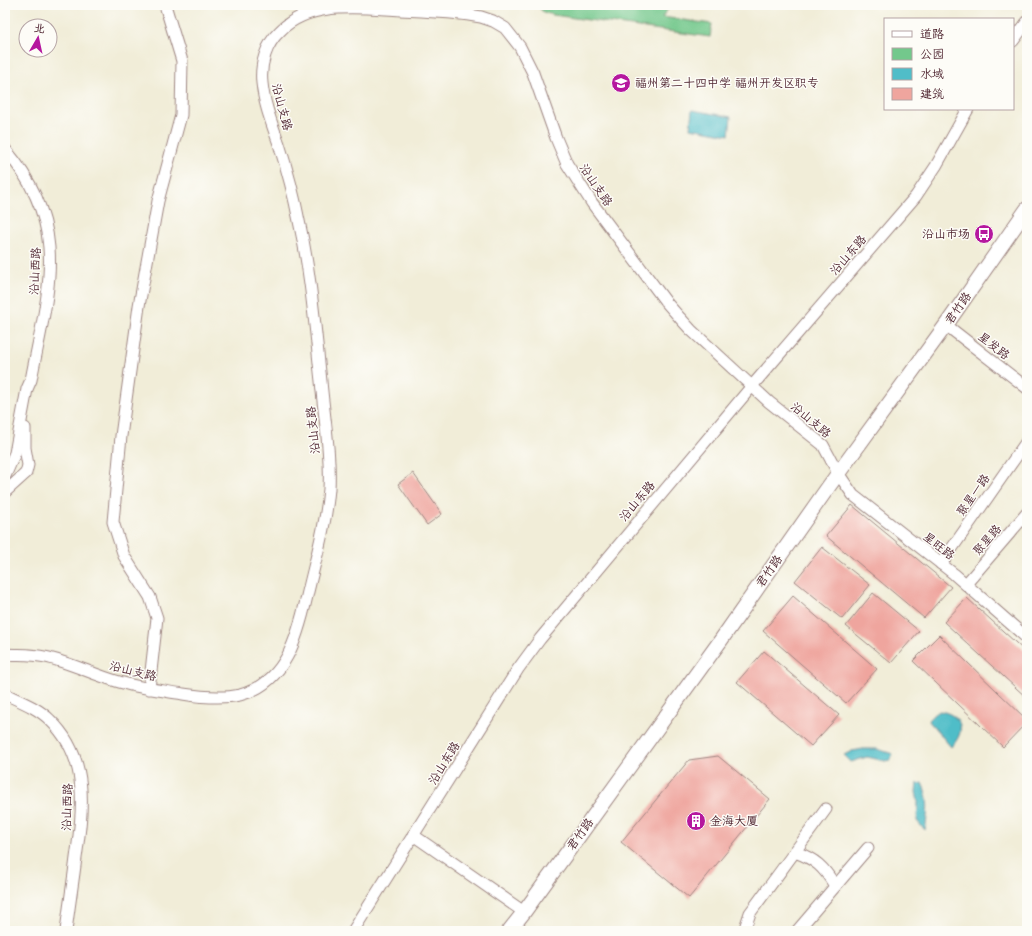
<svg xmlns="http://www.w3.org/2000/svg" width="1032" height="936" viewBox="0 0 1032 936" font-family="'Shantell Sans','LXGW WenKai TC',sans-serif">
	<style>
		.green { fill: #73c88c; stroke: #5e745c }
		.water { fill: #50bdc8; stroke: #4d6e7a }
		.building { fill: #efa59e }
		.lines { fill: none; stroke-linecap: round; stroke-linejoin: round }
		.minor-casing { stroke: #9e8682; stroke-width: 13 }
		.major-casing { stroke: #9e8682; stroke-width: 16 }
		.minor { stroke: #fff; stroke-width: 11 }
		.major { stroke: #fff; stroke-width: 14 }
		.labels { text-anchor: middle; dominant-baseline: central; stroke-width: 3; stroke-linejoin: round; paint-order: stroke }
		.poi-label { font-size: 12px; fill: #4a1f2b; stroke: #fdfcf7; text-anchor: start }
		.street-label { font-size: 12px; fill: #4a1f2b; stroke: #fdfcf7 }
	</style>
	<rect width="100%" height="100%" fill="#fdfcf7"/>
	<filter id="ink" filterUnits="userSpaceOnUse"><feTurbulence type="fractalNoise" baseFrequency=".025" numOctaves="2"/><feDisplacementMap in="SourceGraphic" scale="8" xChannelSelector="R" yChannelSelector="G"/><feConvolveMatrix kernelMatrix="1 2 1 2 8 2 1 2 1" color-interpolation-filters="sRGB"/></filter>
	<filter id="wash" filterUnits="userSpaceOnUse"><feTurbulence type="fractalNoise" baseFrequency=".012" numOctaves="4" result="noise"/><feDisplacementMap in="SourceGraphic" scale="16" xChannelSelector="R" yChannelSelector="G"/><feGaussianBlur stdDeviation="0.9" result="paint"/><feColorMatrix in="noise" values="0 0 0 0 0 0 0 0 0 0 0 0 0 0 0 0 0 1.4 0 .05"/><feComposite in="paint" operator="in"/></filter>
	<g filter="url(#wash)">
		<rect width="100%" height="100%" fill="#f1edd8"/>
		<!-- green -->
		<polygon class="green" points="537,5 671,5 662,17 712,24 710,37 553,15 543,12"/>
		<!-- water -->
		<g class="water">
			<polygon points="692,110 731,117 729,135 690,128"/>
			<path d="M940,711C962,715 967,731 951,747L928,720L934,714Z"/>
			<polygon points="863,749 877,749 893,754 890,760 885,761 867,757 851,762 844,755 852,751"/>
			<path d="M922,783C930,799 928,813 925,830L917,821L918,802L916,792L917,784Z"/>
		</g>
		<g id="blocks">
			<!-- building -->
			<g class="building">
				<polygon points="413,473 442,514 427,525 398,484"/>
				<polygon points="852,505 951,587 924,618 826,536"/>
				<polygon points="822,547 870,585 842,619 795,581"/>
				<polygon points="873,593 919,631 891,663 846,626"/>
				<polygon points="793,596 877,669 846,703 763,631"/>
				<polygon points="967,598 1027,653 1027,698 944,622"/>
				<polygon points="939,635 1027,720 1027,722 1003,747 913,661"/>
				<polygon points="764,651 839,715 811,746 737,682"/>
				<polygon points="718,756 770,799 689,898 621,842 689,760"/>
			</g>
		</g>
	</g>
	<g filter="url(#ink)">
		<use href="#blocks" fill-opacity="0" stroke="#9e8682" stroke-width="1"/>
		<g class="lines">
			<defs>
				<g id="minor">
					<polyline points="1013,41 1027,22"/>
					<path d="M5,149C72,227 48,290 31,380L27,389L15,453L5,476"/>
					<polyline points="946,325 1027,388"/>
					<polyline points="5,492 26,473 28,465 25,448 25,428"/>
					<polyline points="941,564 1027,441"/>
					<polyline points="966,584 1027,513"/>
					<path d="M5,654C18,655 32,654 45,657C69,662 92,674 116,681C138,688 160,690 183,694C202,697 222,699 240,695C286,683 298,636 307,596C315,561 326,525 329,489C331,453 324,417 321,381C315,328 311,274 299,221C294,195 287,169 279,144C272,124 264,104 262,83C260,64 266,44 280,31C310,0 362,8 400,10C423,11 446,12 469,15L481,17L493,21L505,28L520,47L533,73L556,138L567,164L592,203L666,302L680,318L691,330L769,402L823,445L838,473L853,495L954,574L1027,638"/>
					<polyline points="149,689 157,618 150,597 124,556 113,522 121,436 139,306 158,201 181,115 182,61 165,5"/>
					<path d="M5,694C20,701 38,708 50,720C90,758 83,809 76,858C73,882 69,907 66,931"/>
					<polyline points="413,835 524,912"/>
					<path d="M795,852C815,859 824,867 835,886"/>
					<polyline points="353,931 518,669 540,639 752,386 916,196 936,166 968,109"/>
					<polyline points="744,931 750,913 826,809"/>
					<polyline points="797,931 868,848"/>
				</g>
				<polyline id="major" points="509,931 524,912 721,640 829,486 946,325 1027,209"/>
			</defs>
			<!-- minor casing -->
			<use href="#minor" class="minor-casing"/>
			<!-- major casing -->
			<use href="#major" class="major-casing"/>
			<!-- minor -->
			<use href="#minor" class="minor"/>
			<!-- major -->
			<use href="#major" class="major"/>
		</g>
	</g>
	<!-- icons -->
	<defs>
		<symbol id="school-disc" viewBox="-11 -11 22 22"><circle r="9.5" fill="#b5179e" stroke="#fdfcf7"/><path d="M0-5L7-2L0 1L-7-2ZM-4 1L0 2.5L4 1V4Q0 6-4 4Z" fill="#fff"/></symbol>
		<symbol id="bus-disc" viewBox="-11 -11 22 22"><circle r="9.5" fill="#b5179e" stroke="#fdfcf7"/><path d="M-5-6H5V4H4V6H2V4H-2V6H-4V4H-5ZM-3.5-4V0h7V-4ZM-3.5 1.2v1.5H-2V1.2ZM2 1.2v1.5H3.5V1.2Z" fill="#fff"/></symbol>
		<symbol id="building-disc" viewBox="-11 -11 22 22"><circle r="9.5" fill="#b5179e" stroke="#fdfcf7"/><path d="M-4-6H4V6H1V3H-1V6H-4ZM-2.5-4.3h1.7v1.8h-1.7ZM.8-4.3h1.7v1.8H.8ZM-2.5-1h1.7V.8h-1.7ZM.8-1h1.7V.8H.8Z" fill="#fff"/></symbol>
	</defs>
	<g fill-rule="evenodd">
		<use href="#school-disc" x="610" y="72" width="22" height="22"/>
		<use href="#bus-disc" x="973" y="223" width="22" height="22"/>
		<use href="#building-disc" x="685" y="810" width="22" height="22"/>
	</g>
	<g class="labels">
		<!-- poi labels -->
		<g class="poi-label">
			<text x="635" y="83">福州第二十四中学 福州开发区职专</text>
			<text x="970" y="234" text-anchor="end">沿山市场</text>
			<text x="710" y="821">金海大厦</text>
		</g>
		<!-- street labels -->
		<g class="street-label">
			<text transform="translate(282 107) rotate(75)">沿山支路</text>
			<text transform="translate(596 185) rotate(56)">沿山支路</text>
			<text transform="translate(848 255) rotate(-49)">沿山东路</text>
			<text transform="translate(35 271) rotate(-87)">沿山西路</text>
			<text transform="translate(958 308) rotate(-55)">君竹路</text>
			<text transform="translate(994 346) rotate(38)">星发路</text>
			<text transform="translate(811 420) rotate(40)">沿山支路</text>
			<text transform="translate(313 430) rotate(-96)">沿山支路</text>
			<text transform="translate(973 495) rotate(-55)">聚星一路</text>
			<text transform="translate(637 501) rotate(-50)">沿山东路</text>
			<text transform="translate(987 540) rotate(-49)">聚星路</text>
			<text transform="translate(939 546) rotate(38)">星旺路</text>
			<text transform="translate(769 571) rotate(-55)">君竹路</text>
			<text transform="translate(133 671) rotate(14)">沿山支路</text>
			<text transform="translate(444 763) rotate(-58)">沿山东路</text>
			<text transform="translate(67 807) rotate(-88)">沿山西路</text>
			<text transform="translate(580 834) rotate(-54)">君竹路</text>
		</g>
	</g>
	<!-- margin -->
	<rect width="1032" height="936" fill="none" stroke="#fdfcf7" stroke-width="20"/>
	<!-- legend -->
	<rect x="884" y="18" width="130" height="92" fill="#fdfcf7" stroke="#b5a4a5"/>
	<rect x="892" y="31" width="20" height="6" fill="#ffffff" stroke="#b5a4a5"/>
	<text x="920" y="38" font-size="12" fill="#4a1f2b">道路</text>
	<rect x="892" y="48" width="20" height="12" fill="#73c88c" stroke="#b5a4a5"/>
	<text x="920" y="58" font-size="12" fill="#4a1f2b">公园</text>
	<rect x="892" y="68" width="20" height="12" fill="#50bdc8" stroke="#b5a4a5"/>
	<text x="920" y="78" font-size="12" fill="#4a1f2b">水域</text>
	<rect x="892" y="88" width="20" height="12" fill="#efa59e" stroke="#b5a4a5"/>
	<text x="920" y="98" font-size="12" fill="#4a1f2b">建筑</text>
	<!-- north arrow -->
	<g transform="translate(38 38) rotate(9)"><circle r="19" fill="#fdfcf7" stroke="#b5a4a5"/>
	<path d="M0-3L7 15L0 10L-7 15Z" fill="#b5179e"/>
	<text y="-6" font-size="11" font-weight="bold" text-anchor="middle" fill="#4a1f2b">北</text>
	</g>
</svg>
